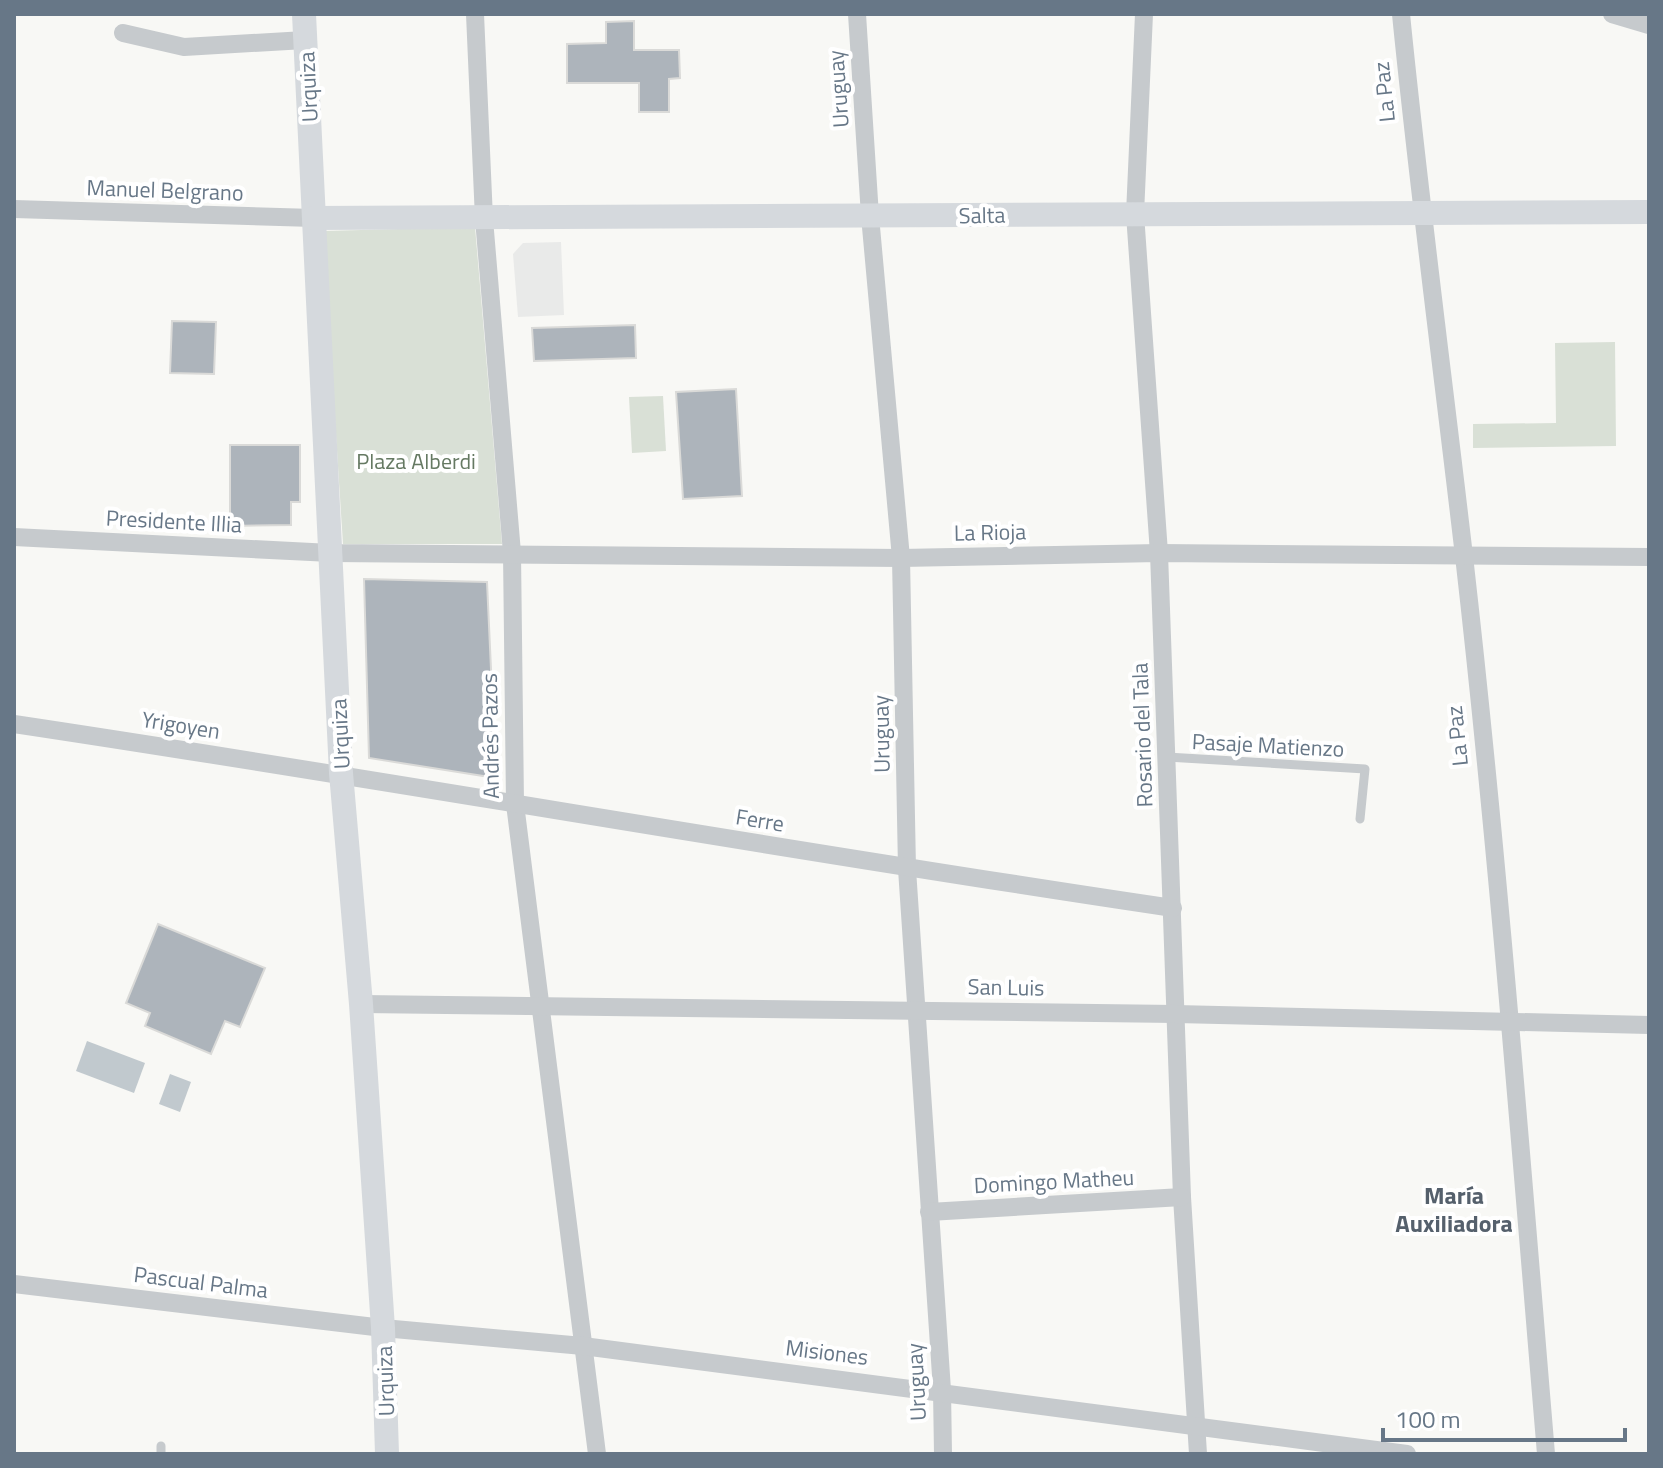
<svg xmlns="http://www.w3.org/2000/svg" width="1663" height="1468" viewBox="0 0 1663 1468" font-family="'Titillium Web',sans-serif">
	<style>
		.built { fill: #e9eae9 }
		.green { fill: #d9e0d6 }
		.water { fill: #c1c9ce }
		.building { fill: #adb4bb; stroke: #dadad8; stroke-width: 2 }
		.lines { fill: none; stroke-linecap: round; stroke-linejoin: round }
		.lane { stroke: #c6cacd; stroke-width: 9 }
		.street { stroke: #c6cacd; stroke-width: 18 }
		.secondary { stroke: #d5d9dd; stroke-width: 24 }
		.labels { text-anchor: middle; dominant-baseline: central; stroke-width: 8; stroke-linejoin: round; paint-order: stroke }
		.street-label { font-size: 22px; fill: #677787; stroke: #fff }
		.park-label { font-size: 22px; fill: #657962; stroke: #fff }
		.neighbourhood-label { font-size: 24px; font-weight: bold; fill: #55606c; stroke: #fff }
	</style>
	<rect width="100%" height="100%" fill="#f8f8f5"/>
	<!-- built -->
	<polygon class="built" points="561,242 564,315 518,317 513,254 523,243"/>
	<!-- green -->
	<g class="green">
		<polygon points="475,227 502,544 343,544 323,231"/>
		<polygon points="1615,342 1616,446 1473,448 1473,424 1556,423 1555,343"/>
		<polygon points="663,396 666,451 632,453 629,397"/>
	</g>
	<!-- water -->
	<g class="water">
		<polygon points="87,1041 145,1063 134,1093 76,1071"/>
		<polygon points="170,1074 191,1082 180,1112 159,1104"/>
	</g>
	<!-- building -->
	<g class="building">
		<polygon points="634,21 634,50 679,50 680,78 669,79 669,112 639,112 639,83 567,83 567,44 606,43 606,22"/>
		<polygon points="172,321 216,322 214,374 170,373"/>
		<polygon points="635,325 636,358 534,361 532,328"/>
		<polygon points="736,389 742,496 683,499 676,392"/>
		<polygon points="230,445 300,445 300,502 291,502 291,525 230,526"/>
		<polygon points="364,579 487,582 496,778 369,758"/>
		<polygon points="158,924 265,968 240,1027 225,1021 211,1054 145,1026 150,1013 126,1003"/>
	</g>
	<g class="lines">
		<!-- lane -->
		<g class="lane">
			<polyline points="1167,757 1365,769 1360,819"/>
			<polyline points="161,1446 161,1454"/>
		</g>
		<!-- street -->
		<g class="street">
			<polyline points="475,14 484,219 512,553 515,804 597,1454"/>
			<polyline points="857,14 870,216 901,558 907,869 942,1390 943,1454"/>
			<polyline points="1144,14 1135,214 1159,553 1182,1197 1198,1454"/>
			<path d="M1401,14C1419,195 1443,375 1464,556C1498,854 1521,1155 1546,1454"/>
			<polyline points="1612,14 1649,25"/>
			<polyline points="123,33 184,47 305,40"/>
			<polyline points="14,209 314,218"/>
			<polyline points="14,537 331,553 901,558 1159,553 1649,557"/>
			<path d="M14,724C401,782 786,851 1173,908"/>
			<polyline points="361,1004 1176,1014 1649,1025"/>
			<polyline points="929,1212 1182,1197"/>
			<polyline points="14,1284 383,1328 583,1346 1407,1454"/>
		</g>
		<!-- secondary -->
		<g class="secondary">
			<polyline points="304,14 341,773 361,1004 383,1328 387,1454"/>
			<polyline points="314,218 1649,212"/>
		</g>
	</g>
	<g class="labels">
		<!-- street labels -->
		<g class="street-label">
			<text transform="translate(308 87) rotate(-93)">Urquiza</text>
			<text transform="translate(838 89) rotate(-94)">Uruguay</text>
			<text transform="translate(1384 92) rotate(-96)">La Paz</text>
			<text transform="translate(165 190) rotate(2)">Manuel Belgrano</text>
			<text transform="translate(982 215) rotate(-1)">Salta</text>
			<text transform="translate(174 521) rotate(3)">Presidente Illia</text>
			<text transform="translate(990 532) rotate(-1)">La Rioja</text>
			<text transform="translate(181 725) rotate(9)">Yrigoyen</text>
			<text transform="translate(340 734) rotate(-93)">Urquiza</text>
			<text transform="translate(881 734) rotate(-91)">Uruguay</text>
			<text transform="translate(1142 735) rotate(-92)">Rosario del Tala</text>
			<text transform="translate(490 736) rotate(-91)">Andrés Pazos</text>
			<text transform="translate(1457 736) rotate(-96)">La Paz</text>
			<text transform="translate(1268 745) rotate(3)">Pasaje Matienzo</text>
			<text transform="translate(760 820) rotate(9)">Ferre</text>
			<text transform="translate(1006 987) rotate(1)">San Luis</text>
			<text transform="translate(1054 1181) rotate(-3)">Domingo Matheu</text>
			<text transform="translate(201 1282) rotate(7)">Pascual Palma</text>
			<text transform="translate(827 1352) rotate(7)">Misiones</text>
			<text transform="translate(385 1381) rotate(-92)">Urquiza</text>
			<text transform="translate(916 1382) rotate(-93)">Uruguay</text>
		</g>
		<!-- park labels -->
		<g class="park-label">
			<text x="416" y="461">Plaza Alberdi</text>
		</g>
		<!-- neighbourhood labels -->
		<g class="neighbourhood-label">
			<text x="1454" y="1195">María<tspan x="1454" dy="28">Auxiliadora</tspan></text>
		</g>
	</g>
	<!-- border -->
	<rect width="1663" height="1468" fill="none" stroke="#677787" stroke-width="32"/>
	<!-- scale -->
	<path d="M1383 1428v12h242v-12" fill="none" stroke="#677787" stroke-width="4"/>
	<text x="1395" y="1428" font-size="24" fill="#677787" stroke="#ffffff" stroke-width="6" paint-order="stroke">100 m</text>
</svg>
